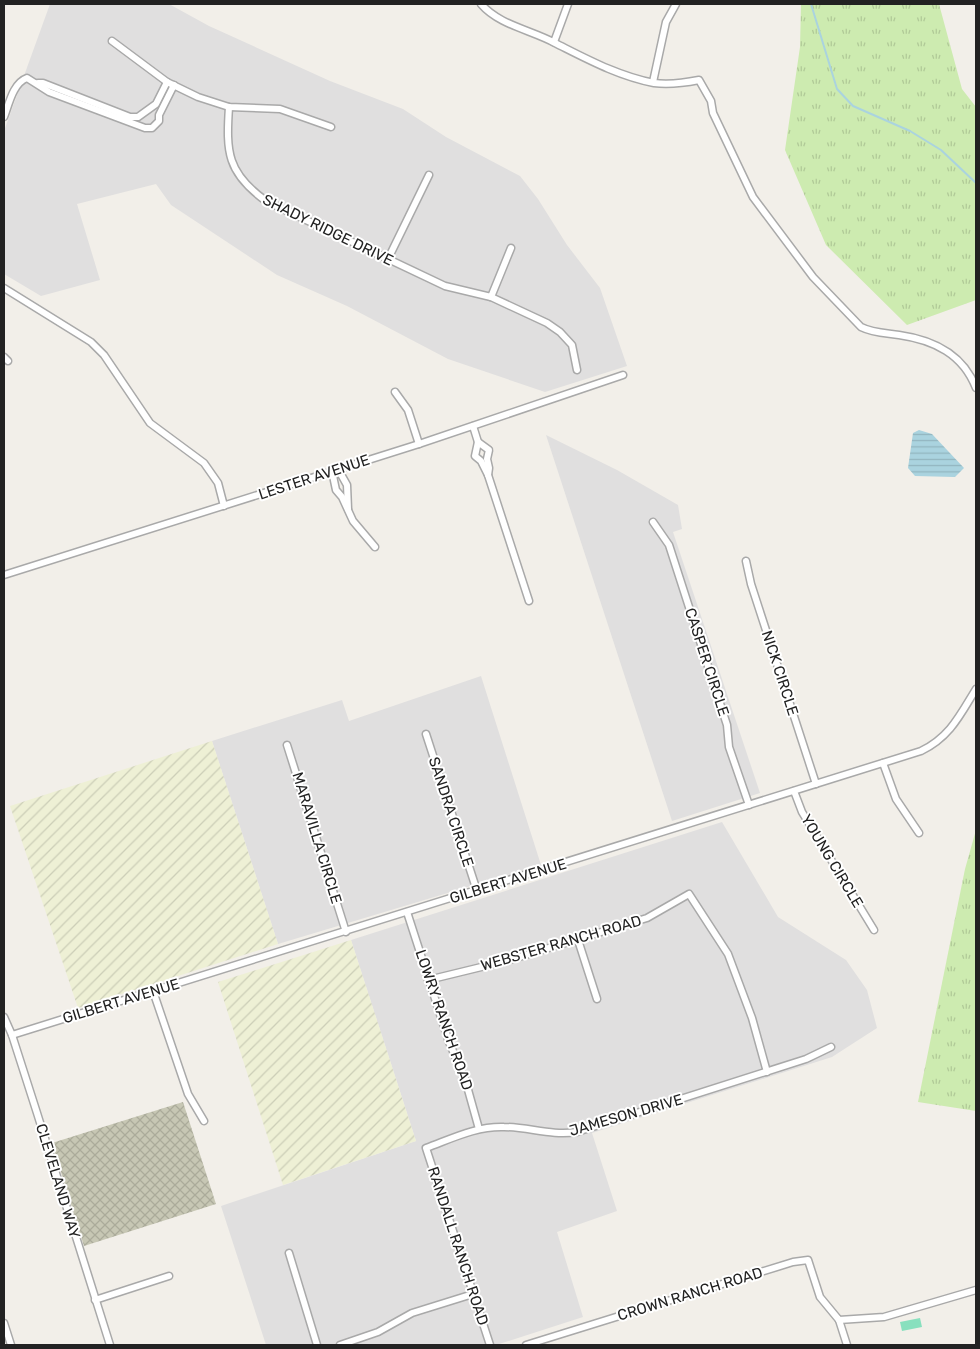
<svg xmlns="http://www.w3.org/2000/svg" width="980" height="1349" viewBox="0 0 980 1349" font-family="Rubik,sans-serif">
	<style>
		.residential { fill: #e0dfdf }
		.construction { fill: url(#construction-cross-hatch) }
		.farmland { fill: url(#farmland-furrows) }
		.grass { fill: url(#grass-tufts) }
		.pitch { fill: #88e0be }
		.water { fill: url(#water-rules) }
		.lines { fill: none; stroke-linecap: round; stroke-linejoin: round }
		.stream { stroke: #aad3df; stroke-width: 2 }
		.minor-casing { stroke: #a9a9a9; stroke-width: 9 }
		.minor { stroke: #fff; stroke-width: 6 }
		.labels { text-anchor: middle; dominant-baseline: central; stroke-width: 4; stroke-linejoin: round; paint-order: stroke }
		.street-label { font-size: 15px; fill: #222; stroke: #fff }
	</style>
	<defs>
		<pattern id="construction-cross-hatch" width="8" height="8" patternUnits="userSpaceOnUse" patternTransform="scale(1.25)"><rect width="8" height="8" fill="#c7c7b4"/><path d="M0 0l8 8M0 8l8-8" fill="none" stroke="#abab9a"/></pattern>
		<pattern id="farmland-furrows" width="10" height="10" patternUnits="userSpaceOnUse" patternTransform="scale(1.25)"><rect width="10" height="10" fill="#eef0d5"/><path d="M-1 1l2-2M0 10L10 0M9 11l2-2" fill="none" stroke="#ccceb7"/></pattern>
		<pattern id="grass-tufts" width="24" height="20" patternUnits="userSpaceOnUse" patternTransform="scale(1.25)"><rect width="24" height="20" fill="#cdebb0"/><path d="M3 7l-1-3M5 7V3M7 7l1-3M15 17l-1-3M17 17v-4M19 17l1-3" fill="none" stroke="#b0c997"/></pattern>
		<pattern id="water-rules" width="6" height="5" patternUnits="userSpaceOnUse" patternTransform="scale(1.25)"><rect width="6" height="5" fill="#aad3df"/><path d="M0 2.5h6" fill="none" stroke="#92b5bf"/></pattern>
	</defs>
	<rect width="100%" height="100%" fill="#f2efe9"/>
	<!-- residential -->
	<g class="residential">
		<polygon points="50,4 169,4 209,26 330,81 403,109 446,137 520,176 538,199 567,245 600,288 627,366 545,392 448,359 347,306 277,275 171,205 156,184 77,204 100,280 41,296 4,274 4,131"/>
		<polygon points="546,435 617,470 678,505 682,529 673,532 760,793 672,821"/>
		<polygon points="481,676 541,865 278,944 212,741 342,700 349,721"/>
		<polygon points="722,822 778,917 846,960 867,990 877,1028 832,1057 592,1133 617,1211 557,1232 583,1317 496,1345 266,1345 221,1206 416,1141 351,940"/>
	</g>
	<!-- construction -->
	<polygon class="construction" points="183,1102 216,1204 84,1246 52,1143"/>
	<!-- farmland -->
	<g class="farmland">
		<polygon points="212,741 278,944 78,1008 10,806"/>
		<polygon points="351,940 416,1141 283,1185 218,982"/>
	</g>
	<!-- grass -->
	<g class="grass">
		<polygon points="801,4 939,4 962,89 976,107 976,300 907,325 826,245 785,150 800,47"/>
		<polygon points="976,830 976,1111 918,1102 965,869"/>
	</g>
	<!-- pitch -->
	<polygon class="pitch" points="920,1318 922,1327 902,1331 900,1322"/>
	<!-- water -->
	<polygon class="water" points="919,430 932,434 964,468 955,477 915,476 908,468 913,433"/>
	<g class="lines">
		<!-- stream -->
		<polyline class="stream" points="811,4 837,89 853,106 910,131 941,150 976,183"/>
		<defs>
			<g id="minor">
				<path d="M481,4C499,25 531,30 555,43C587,59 618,76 654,83C669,85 684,83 699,80L711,101L713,113L753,197L813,277L861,327C873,333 886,333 899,335C934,340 963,354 976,388"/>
				<polyline points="112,41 167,82 198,97 229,107 280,109 331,127"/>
				<polyline points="554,42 568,4"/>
				<polyline points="653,82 666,22 676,4"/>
				<polyline points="38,83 43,83 130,117 138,117 156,104 167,82"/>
				<path d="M229,107C226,152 227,173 266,201L445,286L491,297L547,323L560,332L572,345L577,370"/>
				<path d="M4,117C9,104 13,83 27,78L49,92L145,128H152L159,121V115L174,85"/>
				<polyline points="388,259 429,175"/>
				<polyline points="4,288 91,342 104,355 150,423 204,463 218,483 224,506"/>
				<polyline points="491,297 511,248"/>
				<polyline points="4,357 8,361"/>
				<polyline points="395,392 408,410 419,444"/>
				<polyline points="473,426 478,442 475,456 481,461 488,475 529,601"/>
				<polyline points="478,442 489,450 487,459 489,468 488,475"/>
				<polyline points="338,469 347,485 348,509"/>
				<polyline points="332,471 336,490 342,497 353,521 375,547"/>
				<polyline points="653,522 669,545 727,725 729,747 749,805"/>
				<polyline points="746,561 751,584 816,784"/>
				<polyline points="4,575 419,444 623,375"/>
				<polyline points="426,734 477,891"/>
				<polyline points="287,745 346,932"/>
				<polyline points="883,763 896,799 919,833"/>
				<polyline points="794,791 802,812 874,930"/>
				<polyline points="407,912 449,1042 465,1079 479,1129"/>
				<polyline points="578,940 597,999"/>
				<polyline points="428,980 506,961 647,918 689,894 728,954 752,1018 767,1072"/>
				<polyline points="153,991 188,1094 204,1121"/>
				<polyline points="4,1017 12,1035 37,1113 110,1345"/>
				<path d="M12,1035L921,751C950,737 960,715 976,689"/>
				<polyline points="289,1253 317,1345"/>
				<polyline points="95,1300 169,1276"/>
				<polyline points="839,1320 847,1345"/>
				<polyline points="4,1323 11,1345"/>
				<polyline points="340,1345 378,1332 412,1313 473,1294"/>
				<path d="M490,1345L426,1148C451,1139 476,1126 504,1127C529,1127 551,1136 577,1132L806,1059L831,1047"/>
				<polyline points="526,1345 793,1262 808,1260 820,1297 839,1320 884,1317 976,1290"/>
			</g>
		</defs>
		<!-- minor casing -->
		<use href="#minor" class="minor-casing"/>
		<!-- minor -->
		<use href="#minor" class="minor"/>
	</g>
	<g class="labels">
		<!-- street labels -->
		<g class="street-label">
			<text transform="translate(328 230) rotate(26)">SHADY RIDGE DRIVE</text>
			<text transform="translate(314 477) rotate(-18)">LESTER AVENUE</text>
			<text transform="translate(707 662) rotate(72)">CASPER CIRCLE</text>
			<text transform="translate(780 673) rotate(72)">NICK CIRCLE</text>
			<text transform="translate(451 812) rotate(72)">SANDRA CIRCLE</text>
			<text transform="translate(317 838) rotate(73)">MARAVILLA CIRCLE</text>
			<text transform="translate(832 861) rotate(59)">YOUNG CIRCLE</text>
			<text transform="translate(508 881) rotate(-17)">GILBERT AVENUE</text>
			<text transform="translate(561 943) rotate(-16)">WEBSTER RANCH ROAD</text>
			<text transform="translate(121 1001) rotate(-17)">GILBERT AVENUE</text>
			<text transform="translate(444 1020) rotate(71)">LOWRY RANCH ROAD</text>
			<text transform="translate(626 1115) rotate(-16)">JAMESON DRIVE</text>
			<text transform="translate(58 1181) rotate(73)">CLEVELAND WAY</text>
			<text transform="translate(458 1246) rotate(72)">RANDALL RANCH ROAD</text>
			<text transform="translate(690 1294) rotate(-17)">CROWN RANCH ROAD</text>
		</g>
	</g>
	<!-- border -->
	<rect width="980" height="1349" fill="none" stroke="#222222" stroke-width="10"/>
</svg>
